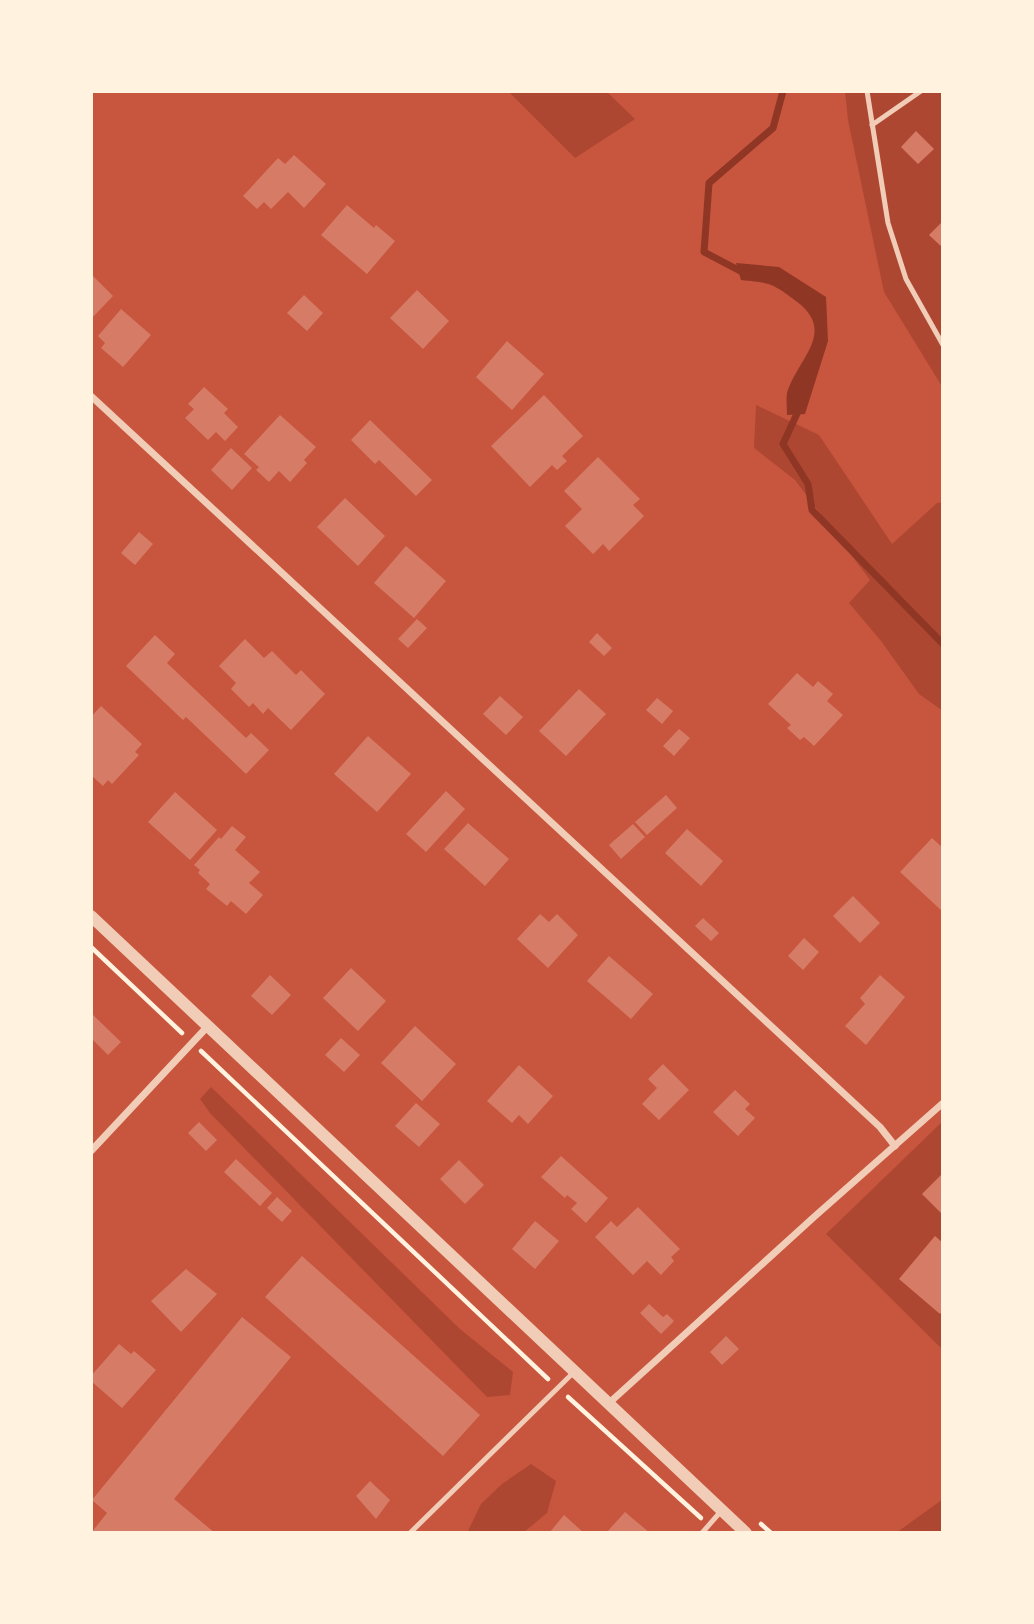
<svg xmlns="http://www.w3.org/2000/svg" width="1034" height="1624" viewBox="0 0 1034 1624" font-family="'Sofia Sans Condensed',sans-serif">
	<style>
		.green { fill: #ae4732 }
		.water { fill: #8f3625 }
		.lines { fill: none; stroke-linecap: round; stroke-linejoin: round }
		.stream { stroke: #8f3625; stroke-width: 7 }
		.building { fill: #d67c66 }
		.path { stroke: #fff3e0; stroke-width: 4.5 }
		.service { stroke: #f1ccb7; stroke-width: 5 }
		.minor { stroke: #f1ccb7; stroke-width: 7 }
		.tertiary { stroke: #f1ccb7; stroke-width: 12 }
	</style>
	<rect width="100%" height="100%" fill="#c8553d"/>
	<!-- green -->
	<g class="green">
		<polygon points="508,91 606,91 635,119 575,158"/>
		<polygon points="845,91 943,91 943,388 884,292 848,120"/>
		<polygon points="756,405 819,435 892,544 937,503 943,502 943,711 919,694 881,641 849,603 870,580 795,480 754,448"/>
		<polygon points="211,1087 460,1329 513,1372 510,1395 487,1397 210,1113 200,1099"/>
		<polygon points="943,1121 943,1350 826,1234"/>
		<polygon points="531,1464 556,1481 547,1513 523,1533 467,1533 481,1504 502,1484"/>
		<polygon points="943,1499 943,1533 896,1533"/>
	</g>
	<!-- water -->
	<path class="water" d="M736,263L779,267L826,297L828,341L805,414L787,415C787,408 786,399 787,393C797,359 838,332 796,301C772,283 771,283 741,280Z"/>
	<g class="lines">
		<!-- stream -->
		<g class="stream">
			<polyline points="744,273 704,252 709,183 773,128 783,91"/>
			<polyline points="800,407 783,444 808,484 812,510 943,644"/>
		</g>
	</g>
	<!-- building -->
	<g class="building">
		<polygon points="916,131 934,149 918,164 901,147"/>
		<polygon points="294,155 326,184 304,208 288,192 271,209 264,202 257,209 243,196 278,158 285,164"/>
		<polygon points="347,205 374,228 376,225 395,241 367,274 321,235"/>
		<polygon points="943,221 943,248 929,235"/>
		<polygon points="91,274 113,296 91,319"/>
		<polygon points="417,290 449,321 423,349 390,318"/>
		<polygon points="304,295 323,313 307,331 287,313"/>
		<polygon points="121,309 151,335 123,367 101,348 105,343 98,336"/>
		<polygon points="507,341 544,374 512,410 476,377"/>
		<polygon points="204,387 228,409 224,413 238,427 225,441 216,432 208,440 185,418 194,409 188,404"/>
		<polygon points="544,395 583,436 562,456 567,461 557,470 552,465 530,487 491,446"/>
		<polygon points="280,415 316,447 304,460 307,463 290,482 279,471 269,482 256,470 259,467 244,454"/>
		<polygon points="370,420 432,480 416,496 379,460 375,464 351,440"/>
		<polygon points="231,448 252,468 232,490 211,470"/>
		<polygon points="598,457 640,499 633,505 644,516 609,551 603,544 593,554 565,526 582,509 564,491"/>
		<polygon points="345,498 385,536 358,566 317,527"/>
		<polygon points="139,532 153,544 135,565 121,553"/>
		<polygon points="406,546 446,581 414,618 374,583"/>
		<polygon points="417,619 427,628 408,648 398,639"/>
		<polygon points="597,633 612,648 604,656 589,642"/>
		<polygon points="155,635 175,654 167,663 246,738 251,733 269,750 246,774 186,717 183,720 126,666"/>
		<polygon points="245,639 264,658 272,651 296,675 301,670 325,694 291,730 268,708 263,714 253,703 249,707 231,689 236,683 219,666"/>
		<polygon points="797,673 813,687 818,681 833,694 827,701 843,715 814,746 804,737 800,740 787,728 791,725 768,704"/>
		<polygon points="579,689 606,714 566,756 539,731"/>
		<polygon points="500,696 523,717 506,735 483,714"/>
		<polygon points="657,698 673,711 662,724 646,710"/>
		<polygon points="101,706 142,744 135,752 139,755 112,784 108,780 103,786 91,775 91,717"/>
		<polygon points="679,729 690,738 674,756 663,746"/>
		<polygon points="368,736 411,774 377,812 334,774"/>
		<polygon points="446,791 465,809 426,852 406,834"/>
		<polygon points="175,792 217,830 190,860 148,822"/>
		<polygon points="666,795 677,808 647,835 635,822"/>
		<polygon points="468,823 509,859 485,886 444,849"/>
		<polygon points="633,824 645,837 621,859 609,845"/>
		<polygon points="232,826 246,837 235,850 260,872 249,883 263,895 246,914 231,901 227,906 206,889 210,884 198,873 200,870 194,865 219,837 221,839"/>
		<polygon points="687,829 723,861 701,886 665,853"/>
		<polygon points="932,838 943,848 943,912 900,872"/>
		<polygon points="853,896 880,923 860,943 833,916"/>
		<polygon points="540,914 549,922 557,914 578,935 548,968 517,939"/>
		<polygon points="703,918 719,933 711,941 695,926"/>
		<polygon points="804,938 819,952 803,970 788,956"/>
		<polygon points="609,956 653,994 631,1019 587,981"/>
		<polygon points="351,968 386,1001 358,1031 323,998"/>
		<polygon points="270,975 291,995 272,1015 251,996"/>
		<polygon points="880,975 905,997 866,1045 845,1026 865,1004 860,998"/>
		<polygon points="91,1013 121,1042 108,1055 91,1038"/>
		<polygon points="415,1026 456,1064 422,1101 381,1063"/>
		<polygon points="341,1038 360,1055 344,1072 325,1055"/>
		<polygon points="663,1064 689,1090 659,1120 642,1104 657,1088 648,1079"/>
		<polygon points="519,1065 553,1096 528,1124 519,1115 512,1123 487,1101"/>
		<polygon points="735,1090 750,1104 745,1109 755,1118 738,1136 713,1112"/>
		<polygon points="416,1103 440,1124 419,1147 395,1126"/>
		<polygon points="199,1122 217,1140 206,1151 188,1133"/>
		<polygon points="561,1156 608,1198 586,1223 571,1209 577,1203 567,1195 565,1198 541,1177"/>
		<polygon points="236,1159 272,1193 260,1206 224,1172"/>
		<polygon points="459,1160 484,1185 465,1204 440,1179"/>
		<polygon points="943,1173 943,1215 922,1194"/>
		<polygon points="277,1197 292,1211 282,1222 267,1208"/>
		<polygon points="638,1207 680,1249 671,1257 674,1261 661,1275 647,1261 633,1275 595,1237 611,1221 617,1227"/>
		<polygon points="535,1221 559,1241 535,1269 512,1249"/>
		<polygon points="935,1236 943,1243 943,1310 940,1314 899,1279"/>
		<polygon points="302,1256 480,1415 443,1456 265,1297"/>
		<polygon points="186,1269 217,1294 181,1332 151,1301"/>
		<polygon points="649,1304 663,1317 667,1314 674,1321 661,1334 640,1313"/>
		<polygon points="242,1317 291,1357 174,1499 215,1533 91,1533 107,1513 92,1500"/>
		<polygon points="726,1336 739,1349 722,1365 710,1352"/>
		<polygon points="119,1344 131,1354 134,1351 156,1370 122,1408 91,1381 91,1376"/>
		<polygon points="370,1481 390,1500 376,1519 356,1496"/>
		<polygon points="625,1512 650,1533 606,1533"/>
		<polygon points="564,1515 584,1533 550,1532"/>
	</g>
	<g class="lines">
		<!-- path -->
		<g class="path">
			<polyline points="91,947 182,1033"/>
			<polyline points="201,1051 548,1379"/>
			<polyline points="568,1397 701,1518"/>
			<polyline points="761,1524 771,1533"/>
		</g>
		<!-- service -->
		<g class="service">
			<polyline points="867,91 888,223 906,279 943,345"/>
			<polyline points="872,125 921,91"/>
			<polyline points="410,1533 574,1372"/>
			<polyline points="702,1533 722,1510"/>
		</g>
		<!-- minor -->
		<g class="minor">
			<polyline points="91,396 880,1127 895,1146"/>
			<polyline points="91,1151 208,1026"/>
			<polyline points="608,1404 814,1217 943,1103"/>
		</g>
		<!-- tertiary -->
		<polyline class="tertiary" points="91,916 746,1533"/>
	</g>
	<!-- border -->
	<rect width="1034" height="1624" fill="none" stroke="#fff3e0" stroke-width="186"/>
</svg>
